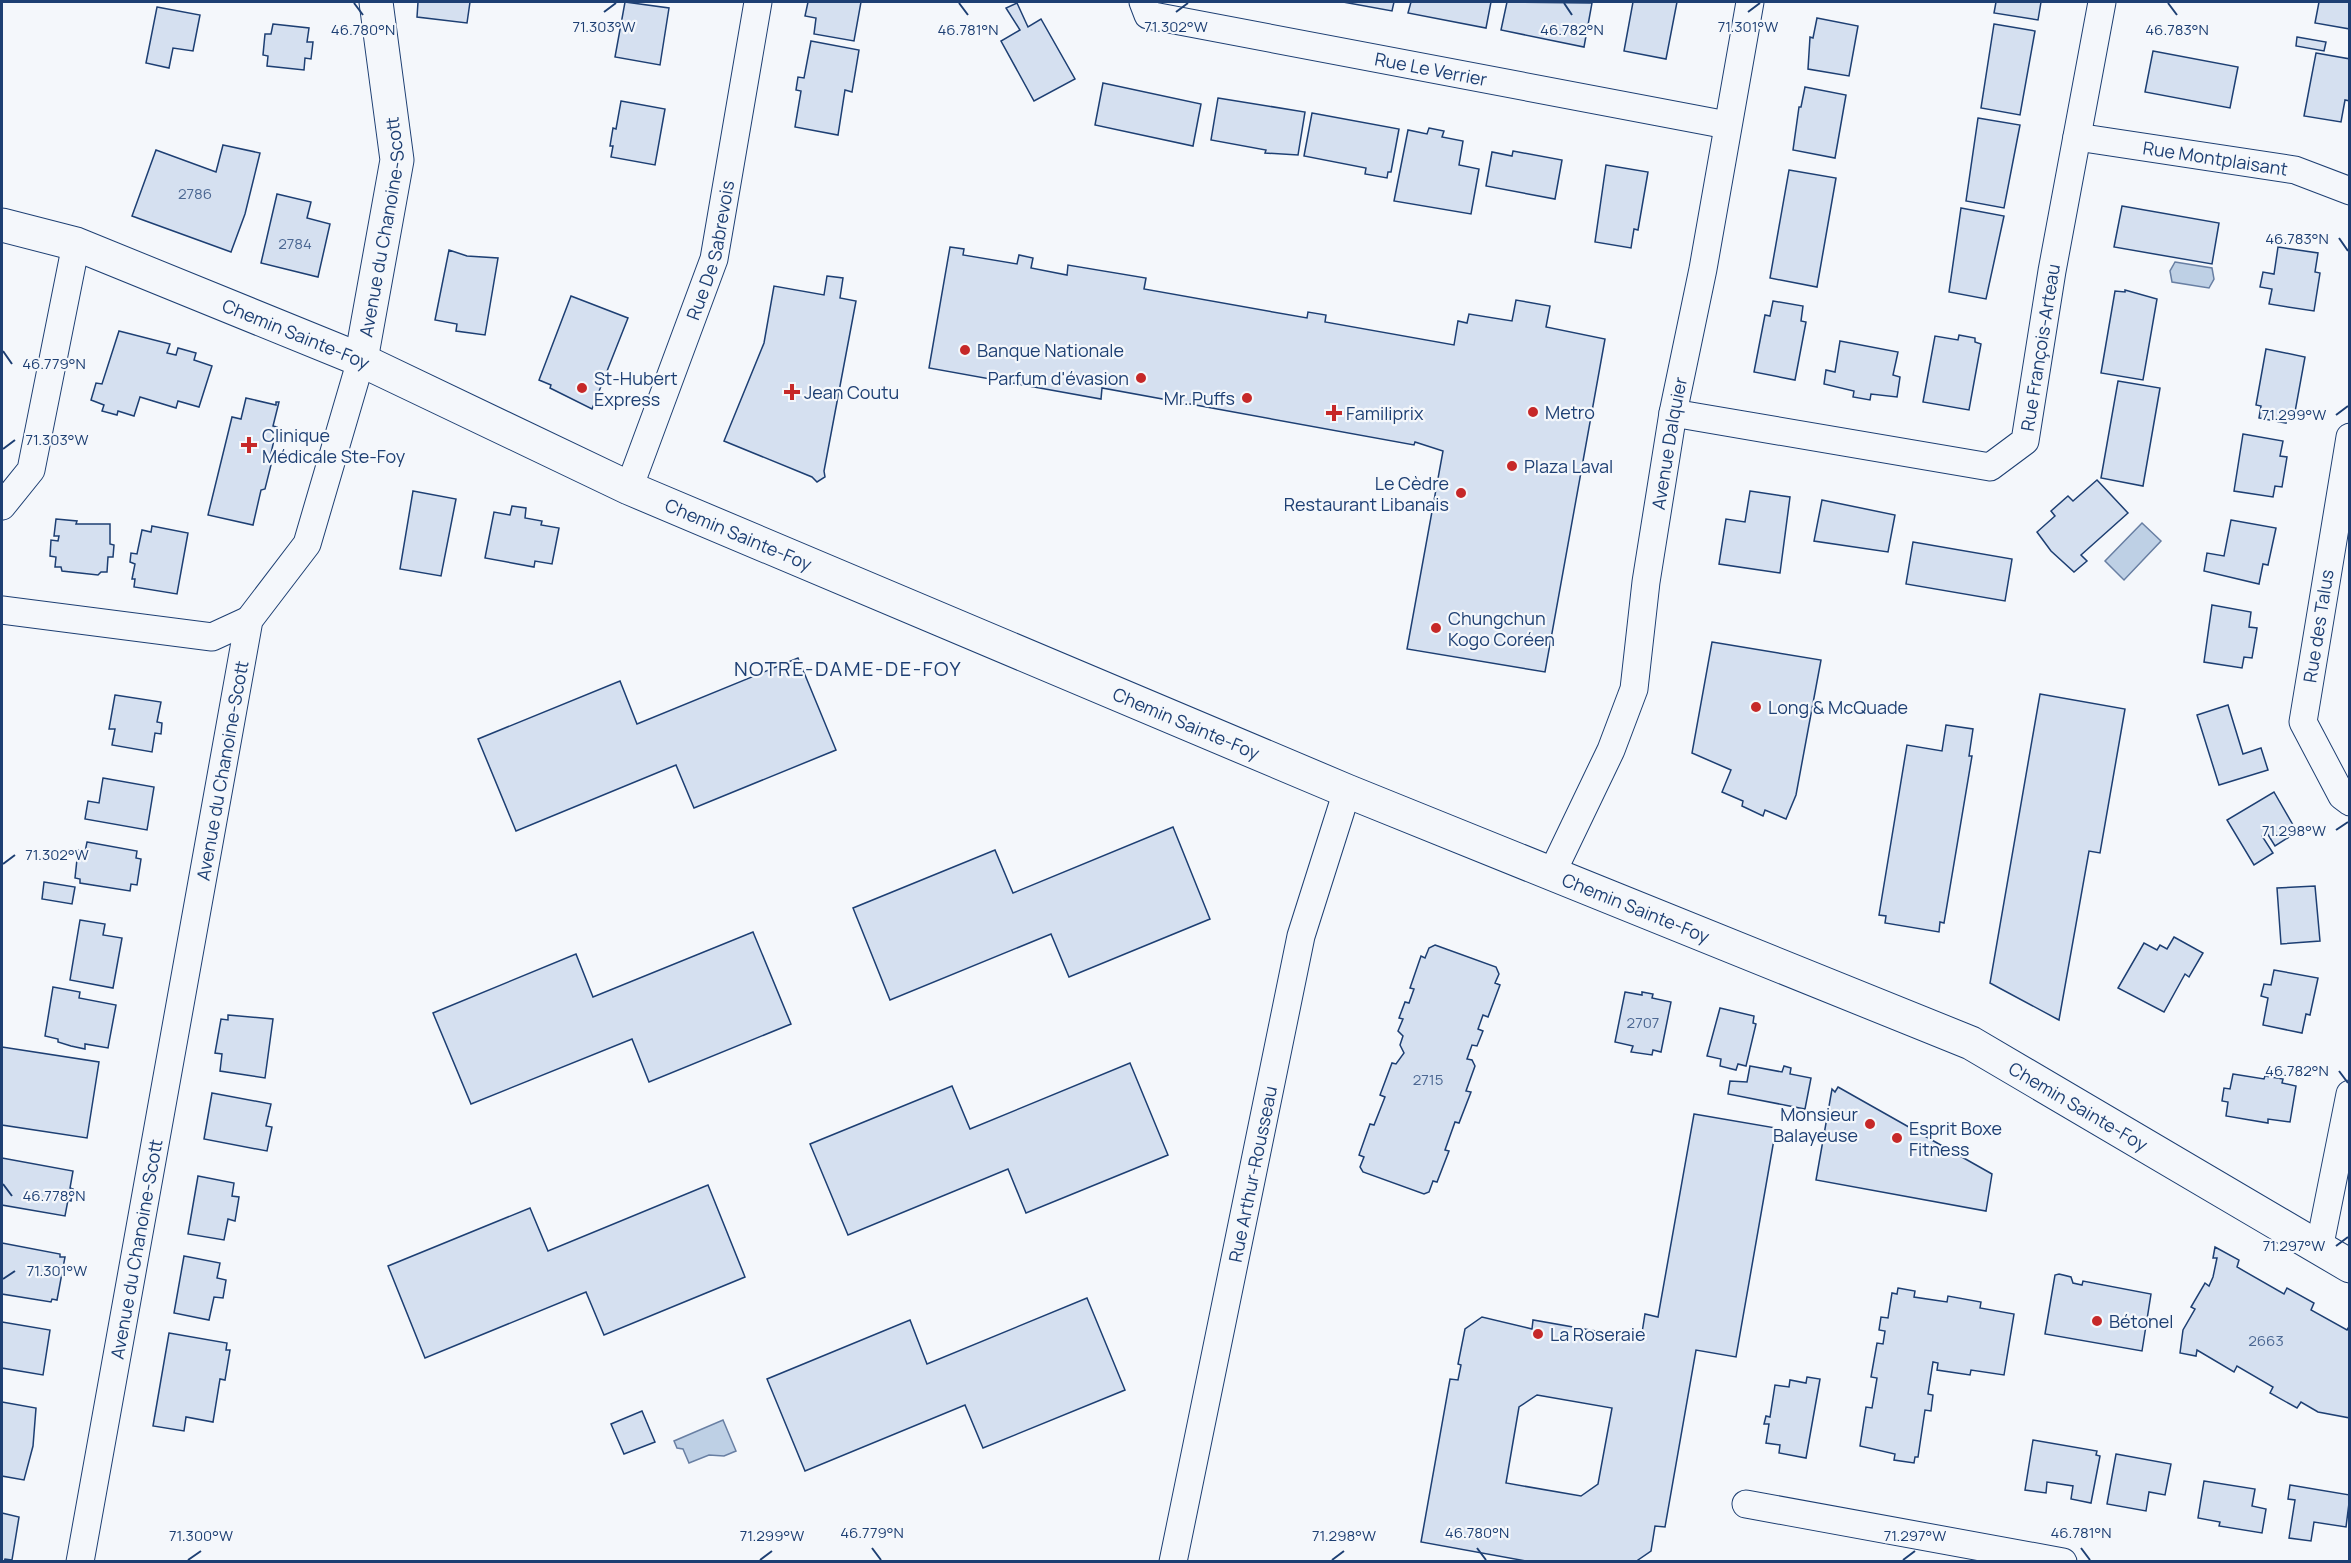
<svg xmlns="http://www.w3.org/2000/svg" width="2351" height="1563" viewBox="0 0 2351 1563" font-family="Manrope,sans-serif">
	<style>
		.water { fill: #bed0e5; stroke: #687fa3; stroke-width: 1.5 }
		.building { fill: #d5e0f0; stroke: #1d3f73; stroke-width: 1.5; fill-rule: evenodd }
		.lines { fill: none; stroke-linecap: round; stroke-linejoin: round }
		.street-casing { stroke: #1d3f73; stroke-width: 29 }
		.secondary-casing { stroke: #1d3f73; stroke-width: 35 }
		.street { stroke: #f4f7fb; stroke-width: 27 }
		.secondary { stroke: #f4f7fb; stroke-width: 33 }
		.ticks { fill: none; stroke: #1d3f73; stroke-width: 2 }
		.poi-dot { fill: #c62828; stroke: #f4f7fb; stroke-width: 2 }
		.labels { text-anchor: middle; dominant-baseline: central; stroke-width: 4.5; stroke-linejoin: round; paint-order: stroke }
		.number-label { font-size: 15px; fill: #4b6792 }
		.street-label { font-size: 18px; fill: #1d3f73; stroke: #f4f7fb }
		.poi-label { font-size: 18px; fill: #1d3f73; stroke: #f4f7fb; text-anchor: start }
		.neighbourhood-label { font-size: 20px; letter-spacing: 1.5px; fill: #1d3f73; stroke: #f4f7fb }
		.ticks-label { font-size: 15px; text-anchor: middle; fill: #1d3f73; stroke: #f4f7fb; stroke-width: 4.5; stroke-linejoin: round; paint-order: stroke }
	</style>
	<rect width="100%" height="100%" fill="#f4f7fb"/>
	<!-- water -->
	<g class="water">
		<polygon points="2175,262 2212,268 2214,279 2209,288 2172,282 2170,271"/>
		<polygon points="2142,523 2161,541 2124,580 2105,561"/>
		<polygon points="723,1420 736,1451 724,1456 709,1455 689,1463 683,1449 677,1448 674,1441"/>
	</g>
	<!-- building -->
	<g class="building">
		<polygon points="418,2 470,2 467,23 417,17"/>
		<polygon points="625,2 669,8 660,65 615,57"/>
		<polygon points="808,2 861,2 854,41 814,34 816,18 805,16"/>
		<polygon points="1343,2 1394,2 1392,11"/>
		<polygon points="1411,2 1491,2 1486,28 1408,13"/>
		<polygon points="1507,2 1592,3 1584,47 1501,30"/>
		<polygon points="1633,2 1677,2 1666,59 1624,51"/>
		<polygon points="1996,2 2041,2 2038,20 1994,13"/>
		<polygon points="2319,2 2350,2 2350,29 2315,23"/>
		<polygon points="1017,3 1028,27 1041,19 1075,79 1034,101 1001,41 1020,30 1006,8"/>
		<polygon points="157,7 200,15 193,51 173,48 169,68 146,63"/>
		<polygon points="1817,18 1858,26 1849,76 1808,69 1810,37 1813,38"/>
		<polygon points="273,24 309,28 307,42 313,42 311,59 305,58 304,70 267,66 268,56 263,55 265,34 271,34"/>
		<polygon points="1994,24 2035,31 2020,115 1981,108"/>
		<polygon points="2297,37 2326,42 2324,51 2296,46"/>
		<polygon points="811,41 859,50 852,92 845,90 838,135 795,127 801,91 796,90 798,77 804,78"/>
		<polygon points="2153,51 2238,67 2230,108 2145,92"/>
		<polygon points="2316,53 2350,59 2350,101 2345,100 2341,122 2304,116"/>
		<polygon points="1103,83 1201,104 1193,146 1095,125"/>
		<polygon points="1805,87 1846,95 1835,158 1793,150 1799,107 1801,107"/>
		<polygon points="1218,98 1305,112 1298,155 1265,153 1266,150 1211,140"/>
		<polygon points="621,101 665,109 655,165 611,157 613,146 610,146 613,128 616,129"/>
		<polygon points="1312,113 1399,129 1391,172 1388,172 1387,178 1365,174 1366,168 1304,156"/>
		<polygon points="1978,118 2020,125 2004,208 1966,201"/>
		<polygon points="1429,128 1444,131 1442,137 1463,141 1459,165 1479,169 1471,214 1394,201 1408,130 1427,134"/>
		<polygon points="223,145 260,153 245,214 231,252 132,216 156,150 216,172"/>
		<polygon points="1513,151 1562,160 1555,199 1486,186 1492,152 1512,156"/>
		<polygon points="1606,165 1648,172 1638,230 1634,229 1631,248 1595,242"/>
		<polygon points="1789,170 1836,178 1817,287 1770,278"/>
		<polygon points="277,194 311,202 307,218 330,224 318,277 261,263"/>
		<polygon points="2122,206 2219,223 2212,264 2114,247"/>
		<polygon points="1961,208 2004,216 1986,299 1949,292"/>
		<polygon points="950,247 964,249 963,255 1017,264 1019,255 1033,258 1031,268 1067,275 1068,265 1146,278 1144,289 1307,318 1308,312 1326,315 1325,322 1454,345 1458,321 1467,323 1469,314 1512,321 1516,300 1550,306 1546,327 1605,339 1545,672 1407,649 1443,451 1415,442 1414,445 1102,388 1101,399 929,368"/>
		<polygon points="2278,247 2318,253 2315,272 2320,273 2314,311 2269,304 2272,289 2260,287 2263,272 2274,274"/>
		<polygon points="449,250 467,256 498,258 485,335 456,331 457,324 435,320"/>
		<polygon points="827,276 843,278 840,298 856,301 824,471 825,477 817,482 812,477 724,441 764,343 774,286 824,295"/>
		<polygon points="2125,290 2157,299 2143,380 2101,373 2115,291 2125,292"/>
		<polygon points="571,296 628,318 592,409 550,388 551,385 539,380"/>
		<polygon points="1773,301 1803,306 1801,321 1806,322 1795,380 1754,372 1765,315 1770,316"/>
		<polygon points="119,331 170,344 167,353 176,355 178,348 196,353 194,360 212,366 199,407 178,401 176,408 140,397 134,416 118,411 117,415 102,411 104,405 91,400 96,383 102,384"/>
		<polygon points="1959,335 1975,338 1975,342 1981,344 1969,410 1923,402 1935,336 1958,340"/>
		<polygon points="1840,341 1898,352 1893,375 1900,377 1897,397 1871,394 1870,400 1853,397 1854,391 1824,384 1826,370 1835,372"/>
		<polygon points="2266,349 2305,357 2295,412 2288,411 2286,423 2259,418 2261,406 2256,405"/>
		<polygon points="2118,381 2160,388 2143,486 2101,478"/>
		<polygon points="246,398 276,405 276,402 279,402 273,426 277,427 269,462 271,465 265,489 261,490 253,525 208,515 232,417 241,419"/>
		<polygon points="2243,434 2283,441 2280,456 2287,457 2282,487 2275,486 2273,497 2234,491"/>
		<polygon points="2097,480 2128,513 2081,555 2087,561 2074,572 2051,551 2037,532 2055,516 2051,511 2068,496 2073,501"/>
		<polygon points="413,491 456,499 441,576 400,569"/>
		<polygon points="1750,491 1790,497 1780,573 1719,564 1726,519 1745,522"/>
		<polygon points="1822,500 1895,515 1888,552 1814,541"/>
		<polygon points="512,506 526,508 525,518 542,521 541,525 559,528 552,564 535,561 534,567 485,558 494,512 510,515"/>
		<polygon points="56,519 77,521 76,524 110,524 110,544 114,545 113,557 108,557 107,572 101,572 98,575 62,571 61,567 55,567 56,557 50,556 51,540 58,541 59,536 54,536"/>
		<polygon points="2231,520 2276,528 2268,565 2263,564 2259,584 2204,571 2207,553 2224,556"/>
		<polygon points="152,526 188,533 177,594 134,587 135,579 132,579 135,564 130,562 131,553 137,554 142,530 151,532"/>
		<polygon points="1913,542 2012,559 2005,601 1906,584"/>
		<polygon points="2212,605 2251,612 2249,627 2257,628 2252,658 2244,657 2242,668 2204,662"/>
		<polygon points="1712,642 1821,660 1796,795 1786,819 1765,810 1763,816 1742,806 1743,801 1722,792 1731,770 1692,753"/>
		<polygon points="798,658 836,750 694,808 676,765 516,831 478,739 620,681 637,724"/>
		<polygon points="2040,694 2125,709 2100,853 2089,851 2059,1020 1990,983"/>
		<polygon points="115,695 161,702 157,722 162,723 161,734 155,733 152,752 112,745 115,729 109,729"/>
		<polygon points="2228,705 2243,754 2261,748 2268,770 2219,785 2197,715"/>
		<polygon points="1946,725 1973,729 1969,756 1972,756 1944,923 1940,922 1939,932 1885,923 1886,916 1879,915 1907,745 1942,751"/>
		<polygon points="103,778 154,787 147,830 85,819 88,801 99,803"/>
		<polygon points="2274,792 2297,832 2275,846 2267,833 2262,836 2273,853 2254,865 2227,820"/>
		<polygon points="1173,827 1210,919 1069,977 1051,934 890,1000 853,908 995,850 1013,893"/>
		<polygon points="87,842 137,851 136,858 141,859 137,885 131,884 130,891 80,883 80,879 75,878 78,850 85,852"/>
		<polygon points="44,882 75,887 72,904 42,899"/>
		<polygon points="2315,886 2320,941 2281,944 2277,888"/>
		<polygon points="80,920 105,924 103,935 122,938 113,988 70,980"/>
		<polygon points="753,932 791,1024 649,1082 632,1039 471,1104 433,1013 576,954 593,997"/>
		<polygon points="2174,937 2203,953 2189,977 2185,974 2164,1012 2118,988 2144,943 2157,950 2160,945 2167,949"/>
		<polygon points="1435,945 1496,967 1499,974 1495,983 1500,985 1488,1017 1483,1015 1478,1029 1483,1031 1477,1046 1472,1045 1467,1059 1472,1060 1475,1066 1466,1091 1471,1092 1459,1123 1455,1122 1445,1150 1449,1151 1437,1182 1433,1181 1429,1192 1424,1194 1363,1172 1360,1167 1364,1157 1359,1155 1370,1124 1374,1125 1385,1097 1380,1095 1392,1063 1396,1064 1404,1053 1400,1045 1403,1036 1398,1031 1403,1019 1399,1018 1405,1002 1409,1003 1414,989 1410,988 1421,956 1425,958 1429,948"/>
		<polygon points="2274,970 2318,978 2310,1015 2306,1014 2302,1033 2263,1025 2268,998 2261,996 2264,984 2271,985"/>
		<polygon points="53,987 80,992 79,998 116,1005 108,1048 85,1044 85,1049 71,1046 58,1042 58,1039 45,1036"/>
		<polygon points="1625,992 1642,995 1642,992 1653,994 1652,998 1671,1002 1661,1052 1653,1050 1652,1055 1631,1052 1633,1046 1615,1042"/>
		<polygon points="1720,1008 1754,1016 1753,1023 1756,1024 1746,1066 1738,1064 1736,1070 1720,1066 1721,1059 1707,1056"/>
		<polygon points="228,1015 273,1019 265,1078 220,1071 222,1054 215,1053 221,1019 228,1020"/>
		<polygon points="2,1047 99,1062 87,1138 2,1125"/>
		<polygon points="1130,1063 1168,1155 1026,1213 1008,1169 848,1235 810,1144 952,1086 970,1129"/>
		<polygon points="1750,1066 1782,1072 1784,1066 1791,1068 1790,1074 1811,1078 1805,1109 1728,1094 1730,1081 1747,1082"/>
		<polygon points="2233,1074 2264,1079 2265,1076 2283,1079 2282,1083 2296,1086 2290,1122 2268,1119 2268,1123 2226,1116 2228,1102 2222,1101 2224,1088 2230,1089"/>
		<polygon points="1838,1087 1992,1174 1986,1211 1816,1180 1832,1089 1835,1092"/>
		<polygon points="212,1093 271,1104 266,1126 272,1127 267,1151 204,1139"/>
		<path d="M1694,1114L1776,1128L1736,1357L1696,1350L1665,1527L1655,1526L1651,1551L1635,1562H1532L1421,1542L1450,1379L1458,1380L1461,1365L1458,1364L1465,1329L1482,1317L1532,1329L1533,1320L1641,1339L1645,1314L1658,1317ZM1537,1395L1612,1408L1598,1484L1581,1496L1506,1483L1519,1407Z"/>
		<polygon points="2,1158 73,1171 70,1188 73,1189 71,1201 68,1200 65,1216 2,1205"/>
		<polygon points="198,1176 234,1183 232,1196 239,1197 235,1221 228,1219 224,1240 188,1234"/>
		<polygon points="708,1185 745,1277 604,1335 586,1292 425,1358 388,1266 530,1208 548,1251"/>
		<polygon points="2,1243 60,1254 60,1257 65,1257 57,1300 52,1299 51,1302 2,1294"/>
		<polygon points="2215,1247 2239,1260 2237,1267 2284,1294 2287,1288 2314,1303 2311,1310 2347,1330 2350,1325 2350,1418 2318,1412 2301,1402 2297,1408 2270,1393 2273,1387 2237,1366 2234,1372 2197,1350 2196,1356 2180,1353 2183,1330 2195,1309 2191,1307 2205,1283 2209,1286 2213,1277 2217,1258 2213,1258"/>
		<polygon points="184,1256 220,1263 217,1278 226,1280 223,1298 214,1297 209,1320 174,1313"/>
		<polygon points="2059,1274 2071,1277 2073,1283 2082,1285 2083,1281 2151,1294 2142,1351 2045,1334 2055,1275"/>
		<polygon points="1898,1288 1915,1291 1914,1297 1947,1302 1948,1296 1981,1302 1980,1308 2014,1314 2004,1375 1971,1370 1970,1375 1937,1370 1938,1363 1933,1362 1928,1394 1933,1395 1931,1411 1925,1410 1918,1457 1915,1457 1914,1463 1894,1460 1895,1454 1860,1446 1866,1407 1872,1408 1877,1378 1871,1377 1877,1343 1883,1344 1885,1331 1879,1330 1881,1317 1888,1318 1892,1293 1897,1294"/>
		<polygon points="1087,1298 1125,1390 983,1448 965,1405 805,1471 767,1379 910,1320 927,1364"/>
		<polygon points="2,1322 50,1330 43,1375 2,1368"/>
		<polygon points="169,1333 227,1343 226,1350 230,1350 225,1380 220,1379 213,1422 186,1417 184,1431 153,1426"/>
		<polygon points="1807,1377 1820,1379 1806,1458 1779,1453 1780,1445 1766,1443 1769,1424 1764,1424 1766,1416 1770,1417 1775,1385 1789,1387 1790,1380 1806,1383"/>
		<polygon points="2,1402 36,1408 33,1446 24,1480 2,1476"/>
		<polygon points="642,1411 655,1442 624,1454 611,1424"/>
		<polygon points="2033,1440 2097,1451 2096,1455 2100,1456 2091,1503 2071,1499 2073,1486 2047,1482 2046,1493 2025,1490"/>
		<polygon points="2116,1454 2171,1464 2165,1495 2149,1492 2146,1511 2107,1504"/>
		<polygon points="2204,1481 2255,1489 2252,1506 2266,1509 2262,1533 2219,1526 2220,1522 2198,1518"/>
		<polygon points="2290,1485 2350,1495 2346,1527 2314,1522 2311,1541 2289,1538 2295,1500 2288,1499"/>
		<polygon points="2,1513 19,1517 12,1560 5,1559 4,1562 2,1562"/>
	</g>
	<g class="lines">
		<defs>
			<g id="street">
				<path id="s1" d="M1143,2L1148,15L1727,125"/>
				<path id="s2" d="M2077,137L2295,170L2350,191"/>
				<path id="s3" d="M1673,413L1990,467L2025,441L2052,271L2102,2"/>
				<polyline points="2350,437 2303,722 2342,796 2350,802"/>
				<path id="s4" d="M629,488L714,259L758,2"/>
				<polyline points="2,506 31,470 76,244"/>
				<polyline points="2,610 212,637 249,620"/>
				<path id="s5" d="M1552,873L1611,750L1634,689L1646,582L1673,413L1703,269L1750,2"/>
				<polyline points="2319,1249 2350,1094"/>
				<polyline points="1746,1504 2063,1562"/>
				<path id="s6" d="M80,1562L249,620L307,544L361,360"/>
				<path id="s7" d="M1173,1562L1301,936L1347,791"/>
			</g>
			<g id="secondary">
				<path id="s8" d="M2,225L76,244L361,360L629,488L1347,791L1971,1043L2350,1266"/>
				<path id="s9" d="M361,360L397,160L376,2"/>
			</g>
		</defs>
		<!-- street casing -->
		<use href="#street" class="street-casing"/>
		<!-- secondary casing -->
		<use href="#secondary" class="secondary-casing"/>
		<!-- street -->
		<use href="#street" class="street"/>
		<!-- secondary -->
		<use href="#secondary" class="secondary"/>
	</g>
	<!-- ticks -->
	<path class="ticks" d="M354,3L363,15M959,3L968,15M1564,3L1572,15M2168,3L2177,15M604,12L616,3M1176,12L1188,3M1748,12L1760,3M2339,238L2348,251M3,351L12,364M2336,415L2348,406M3,449L15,440M2336,830L2348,822M3,864L15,855M2339,1071L2348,1083M3,1184L12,1196M2336,1246L2348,1237M3,1279L15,1271M872,1548L881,1560M1477,1548L1486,1560M2081,1548L2090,1560M188,1560L201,1551M760,1560L772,1551M1332,1560L1344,1551M1903,1560L1915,1551"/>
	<!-- markers -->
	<g class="poi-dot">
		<circle cx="965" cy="350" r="6"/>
		<circle cx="1141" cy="378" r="6"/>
		<circle cx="582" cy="388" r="6"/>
		<path d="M789 383h6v6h6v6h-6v6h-6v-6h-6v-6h6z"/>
		<circle cx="1247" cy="398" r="6"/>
		<circle cx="1533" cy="412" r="6"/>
		<path d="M1331 404h6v6h6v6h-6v6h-6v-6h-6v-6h6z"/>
		<path d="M246 436h6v6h6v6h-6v6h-6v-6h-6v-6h6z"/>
		<circle cx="1512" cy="466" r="6"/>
		<circle cx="1461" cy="493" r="6"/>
		<circle cx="1436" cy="628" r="6"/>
		<circle cx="1756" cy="707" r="6"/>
		<circle cx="1870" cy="1124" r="6"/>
		<circle cx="1897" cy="1138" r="6"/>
		<circle cx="2097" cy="1321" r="6"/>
		<circle cx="1538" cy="1334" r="6"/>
	</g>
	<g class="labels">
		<!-- number labels -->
		<g class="number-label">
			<text x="195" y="193">2786</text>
			<text x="295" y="243">2784</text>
			<text x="1643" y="1022">2707</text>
			<text x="1428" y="1079">2715</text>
			<text x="2266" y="1340">2663</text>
		</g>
		<!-- street labels -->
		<g class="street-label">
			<text stroke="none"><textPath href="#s1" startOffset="302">Rue Le Verrier</textPath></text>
			<text stroke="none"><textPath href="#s2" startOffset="140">Rue Montplaisant</textPath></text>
			<text stroke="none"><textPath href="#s9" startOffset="135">Avenue du Chanoine-Scott</textPath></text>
			<text stroke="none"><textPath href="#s4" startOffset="252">Rue De Sabrevois</textPath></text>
			<text stroke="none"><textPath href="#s8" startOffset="314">Chemin Sainte-Foy</textPath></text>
			<text stroke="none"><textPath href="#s3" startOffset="460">Rue François-Arteau</textPath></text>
			<text stroke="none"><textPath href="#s5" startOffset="450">Avenue Dalquier</textPath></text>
			<text stroke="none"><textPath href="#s8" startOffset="800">Chemin Sainte-Foy</textPath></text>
			<text transform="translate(2318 626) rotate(-81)">Rue des Talus</text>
			<text stroke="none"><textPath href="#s8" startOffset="1286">Chemin Sainte-Foy</textPath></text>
			<text stroke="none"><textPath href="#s6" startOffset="804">Avenue du Chanoine-Scott</textPath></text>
			<text stroke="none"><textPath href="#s8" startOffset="1772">Chemin Sainte-Foy</textPath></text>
			<text stroke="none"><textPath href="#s8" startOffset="2258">Chemin Sainte-Foy</textPath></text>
			<text stroke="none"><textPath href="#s7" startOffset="396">Rue Arthur-Rousseau</textPath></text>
			<text stroke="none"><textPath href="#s6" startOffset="318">Avenue du Chanoine-Scott</textPath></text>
		</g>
		<!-- poi labels -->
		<g class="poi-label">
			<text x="977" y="350">Banque Nationale</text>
			<text x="594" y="378">St-Hubert<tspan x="594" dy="21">Express</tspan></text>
			<text x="1129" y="378" text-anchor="end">Parfum d'évasion</text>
			<text x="804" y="392">Jean Coutu</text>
			<text x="1235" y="398" text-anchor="end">Mr. Puffs</text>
			<text x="1545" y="412">Metro</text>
			<text x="1346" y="413">Familiprix</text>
			<text x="262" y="435">Clinique<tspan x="262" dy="21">Médicale Ste-Foy</tspan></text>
			<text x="1524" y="466">Plaza Laval</text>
			<text x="1449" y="483" text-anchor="end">Le Cèdre<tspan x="1449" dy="21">Restaurant Libanais</tspan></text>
			<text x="1448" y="618">Chungchun<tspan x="1448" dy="21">Kogo Coréen</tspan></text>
			<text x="1768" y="707">Long &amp; McQuade</text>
			<text x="1858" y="1114" text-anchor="end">Monsieur<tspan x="1858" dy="21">Balayeuse</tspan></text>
			<text x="1909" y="1128">Esprit Boxe<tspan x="1909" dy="21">Fitness</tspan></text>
			<text x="2109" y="1321">Bétonel</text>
			<text x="1550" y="1334">La Roseraie</text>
		</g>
		<!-- neighbourhood labels -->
		<g class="neighbourhood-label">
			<text x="848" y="668">NOTRE-DAME-DE-FOY</text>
		</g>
	</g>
	<g class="ticks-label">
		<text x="604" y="32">71.303°W</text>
		<text x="1176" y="32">71.302°W</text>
		<text x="1748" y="32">71.301°W</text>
		<text x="363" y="35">46.780°N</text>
		<text x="968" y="35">46.781°N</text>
		<text x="1572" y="35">46.782°N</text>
		<text x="2177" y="35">46.783°N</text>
		<text x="2297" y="244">46.783°N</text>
		<text x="54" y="369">46.779°N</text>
		<text x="2294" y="420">71.299°W</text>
		<text x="57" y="445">71.303°W</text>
		<text x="2294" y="836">71.298°W</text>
		<text x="57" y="860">71.302°W</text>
		<text x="2297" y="1076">46.782°N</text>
		<text x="54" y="1201">46.778°N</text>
		<text x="2294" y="1251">71.297°W</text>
		<text x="57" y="1276">71.301°W</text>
		<text x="872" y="1538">46.779°N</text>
		<text x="1477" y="1538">46.780°N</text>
		<text x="2081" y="1538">46.781°N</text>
		<text x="201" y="1541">71.300°W</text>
		<text x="772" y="1541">71.299°W</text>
		<text x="1344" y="1541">71.298°W</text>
		<text x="1915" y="1541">71.297°W</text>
	</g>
	<!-- border -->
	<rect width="2351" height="1563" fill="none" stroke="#1d3f73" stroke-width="6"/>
</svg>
